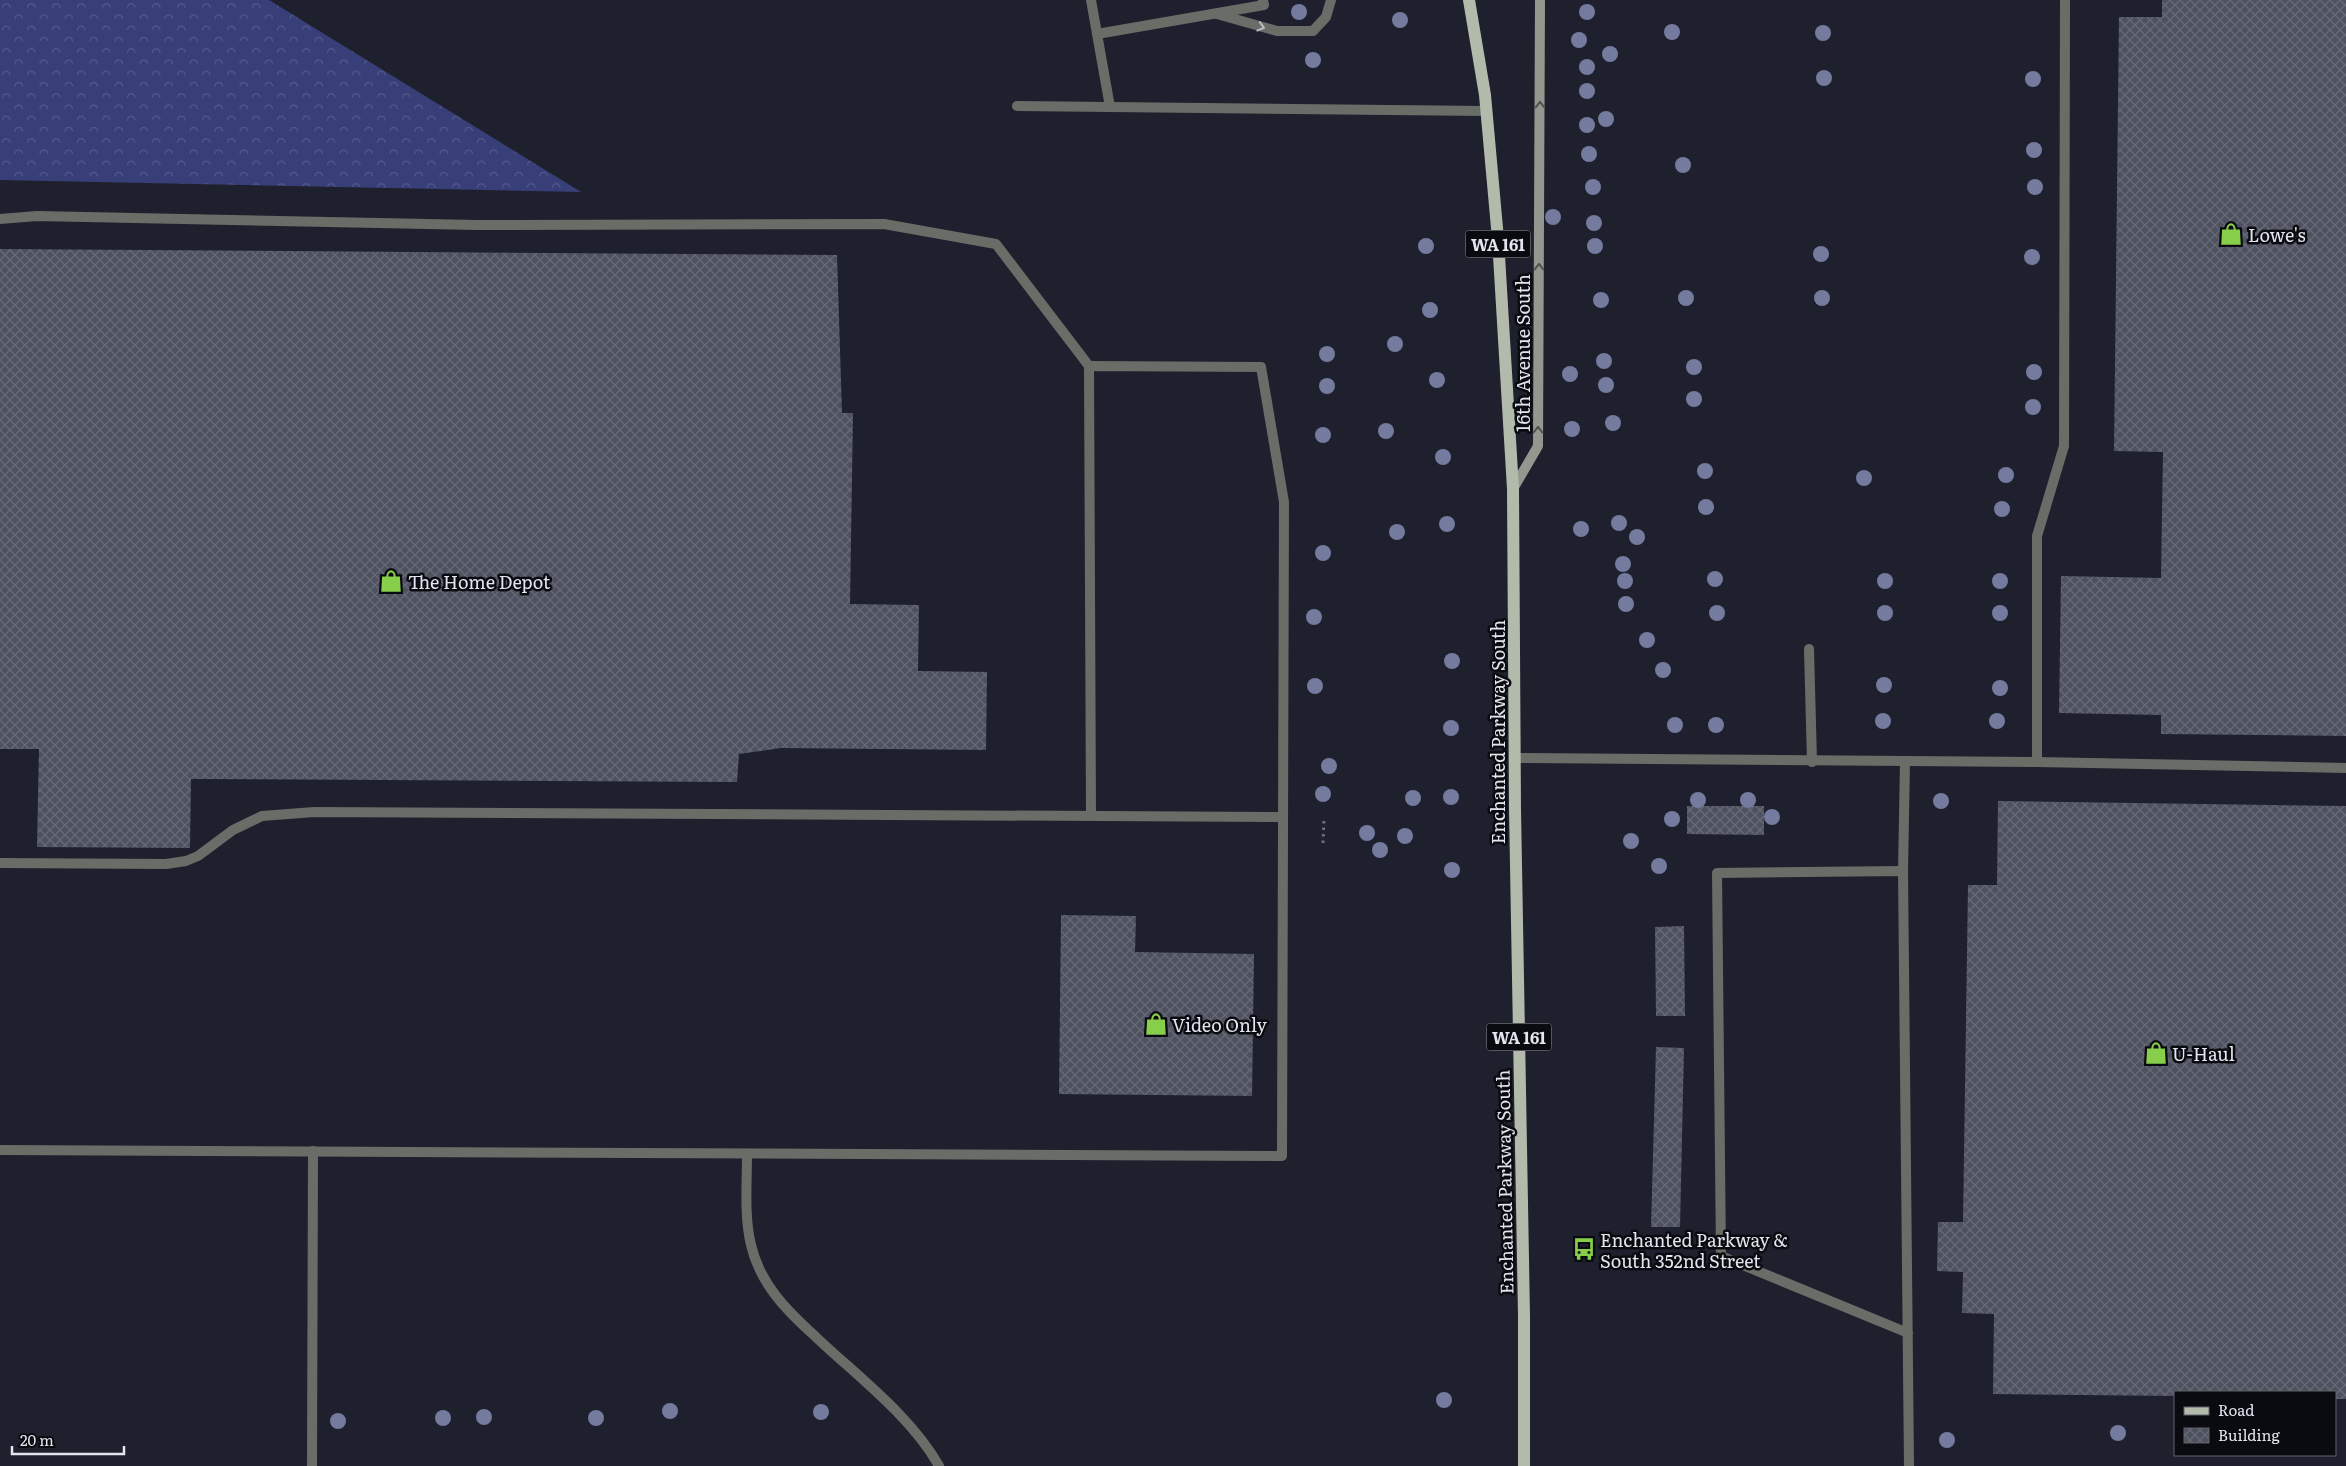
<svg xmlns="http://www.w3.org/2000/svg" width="2346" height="1466" viewBox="0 0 2346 1466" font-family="Literata,serif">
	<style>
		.forest { fill: url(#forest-crowns) }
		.building { fill: url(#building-cross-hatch) }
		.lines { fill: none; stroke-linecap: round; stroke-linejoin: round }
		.path { stroke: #6d707b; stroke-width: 3; stroke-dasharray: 2.5 4; stroke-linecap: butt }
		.service { stroke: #696d67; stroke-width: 10 }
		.secondary { stroke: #92988e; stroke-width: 10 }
		.primary { stroke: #b2baac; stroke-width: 12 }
		.tree { fill: #747b9e }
		.oneway { stroke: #b8bbbf }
		.oneway2 { stroke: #4e524f }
		.labels { text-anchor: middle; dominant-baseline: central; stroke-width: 5; stroke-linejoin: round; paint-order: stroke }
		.shield { fill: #0a0b10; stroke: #a2a4ab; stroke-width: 1 }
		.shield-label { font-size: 16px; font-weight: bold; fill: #e3e5ee }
		.poi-label { font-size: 18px; fill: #e3e5ee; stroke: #0a0b10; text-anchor: start }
		.street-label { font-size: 18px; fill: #e3e5ee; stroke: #0a0b10 }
	</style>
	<defs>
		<pattern id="forest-crowns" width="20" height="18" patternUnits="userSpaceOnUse" patternTransform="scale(1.25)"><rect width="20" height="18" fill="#383e78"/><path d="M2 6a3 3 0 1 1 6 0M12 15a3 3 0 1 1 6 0" fill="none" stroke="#555a8c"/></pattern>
		<pattern id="building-cross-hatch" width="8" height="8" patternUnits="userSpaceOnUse" patternTransform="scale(1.25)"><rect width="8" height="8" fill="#4e515f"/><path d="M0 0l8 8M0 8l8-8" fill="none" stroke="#676a76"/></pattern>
	</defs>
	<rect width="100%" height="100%" fill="#1e212d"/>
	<!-- forest -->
	<polygon class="forest" points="0,0 269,0 581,192 0,180"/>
	<!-- building -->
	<g class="building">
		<polygon points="2162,0 2346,0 2346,736 2161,734 2161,715 2059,713 2061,576 2161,578 2163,452 2114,451 2119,17 2162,17"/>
		<polygon points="0,249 837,255 842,413 853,413 850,604 919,605 918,671 987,672 986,750 781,748 739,754 737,782 191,779 190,848 37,847 39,749 0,749"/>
		<polygon points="1998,801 2346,806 2346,1399 2335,1399 2335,1392 2175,1392 2175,1396 1993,1394 1994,1314 1962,1313 1963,1272 1937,1271 1938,1222 1963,1222 1968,885 1997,885"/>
		<polygon points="1687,806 1764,806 1764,835 1687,834"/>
		<polygon points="1061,915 1136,916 1135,952 1254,954 1252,1096 1059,1094"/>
		<polygon points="1684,926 1685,1016 1656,1016 1655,927"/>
		<polygon points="1656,1047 1684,1048 1680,1227 1651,1227"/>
	</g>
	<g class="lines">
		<!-- path -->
		<polyline class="path" points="1323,843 1324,820"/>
		<!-- service -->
		<g class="service">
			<polyline points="1091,0 1110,107"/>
			<polyline points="1217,14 1277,31 1313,31 1326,17 1331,0"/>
			<polyline points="1097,34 1264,5 1263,0"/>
			<polyline points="1017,106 1486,111"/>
			<polyline points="0,219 37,216 477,225 884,224 996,244 1089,366"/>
			<polyline points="1809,649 1812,762"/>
			<polyline points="1515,758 2037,762 2346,768"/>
			<polyline points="2037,762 2037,536 2064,446 2065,0"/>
			<polyline points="0,863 166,864 186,861 198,856 233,830 262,816 314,812 1283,817"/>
			<polyline points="1903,871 1905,762"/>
			<polyline points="0,1150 1282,1156 1284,502 1261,367 1089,366 1091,816"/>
			<path d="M747,1154C747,1184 744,1216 751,1245C760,1284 787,1311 816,1337C856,1375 912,1417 939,1466"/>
			<polyline points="1908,1333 1721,1256 1717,873 1903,871 1909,1466"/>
			<polyline points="312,1466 313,1151"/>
		</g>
		<!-- secondary -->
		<polyline class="secondary" points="1513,489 1538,446 1540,0"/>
		<!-- primary -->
		<polyline class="primary" points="1469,0 1485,95 1498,239 1513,489 1515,809 1524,1316 1524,1466"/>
	</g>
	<!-- trees -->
	<g class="tree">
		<circle cx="1299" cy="12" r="8"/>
		<circle cx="1587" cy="12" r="8"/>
		<circle cx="1400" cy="20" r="8"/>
		<circle cx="1672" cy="32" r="8"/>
		<circle cx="1823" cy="33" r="8"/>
		<circle cx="1579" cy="40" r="8"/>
		<circle cx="1610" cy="54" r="8"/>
		<circle cx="1313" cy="60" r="8"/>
		<circle cx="1587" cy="67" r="8"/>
		<circle cx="1824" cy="78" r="8"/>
		<circle cx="2033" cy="79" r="8"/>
		<circle cx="1587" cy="91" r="8"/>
		<circle cx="1606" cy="119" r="8"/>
		<circle cx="1587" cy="125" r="8"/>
		<circle cx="2034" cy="150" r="8"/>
		<circle cx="1589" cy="154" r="8"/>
		<circle cx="1683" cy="165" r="8"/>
		<circle cx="1593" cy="187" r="8"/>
		<circle cx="2035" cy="187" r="8"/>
		<circle cx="1553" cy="217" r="8"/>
		<circle cx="1594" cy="223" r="8"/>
		<circle cx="1426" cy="246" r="8"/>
		<circle cx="1595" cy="246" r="8"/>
		<circle cx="1821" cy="254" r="8"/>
		<circle cx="2032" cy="257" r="8"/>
		<circle cx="1686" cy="298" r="8"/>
		<circle cx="1822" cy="298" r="8"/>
		<circle cx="1601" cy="300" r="8"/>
		<circle cx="1430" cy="310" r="8"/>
		<circle cx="1395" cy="344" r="8"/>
		<circle cx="1327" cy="354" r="8"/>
		<circle cx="1604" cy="361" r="8"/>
		<circle cx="1694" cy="367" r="8"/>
		<circle cx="2034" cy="372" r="8"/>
		<circle cx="1570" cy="374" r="8"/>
		<circle cx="1437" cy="380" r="8"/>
		<circle cx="1606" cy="385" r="8"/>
		<circle cx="1327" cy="386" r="8"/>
		<circle cx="1694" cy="399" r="8"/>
		<circle cx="2033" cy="407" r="8"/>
		<circle cx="1613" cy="423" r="8"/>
		<circle cx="1572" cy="429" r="8"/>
		<circle cx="1386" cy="431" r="8"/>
		<circle cx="1323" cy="435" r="8"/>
		<circle cx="1443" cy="457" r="8"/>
		<circle cx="1705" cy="471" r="8"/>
		<circle cx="2006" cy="475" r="8"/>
		<circle cx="1864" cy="478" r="8"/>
		<circle cx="1706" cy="507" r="8"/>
		<circle cx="2002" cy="509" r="8"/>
		<circle cx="1619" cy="523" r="8"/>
		<circle cx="1447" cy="524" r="8"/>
		<circle cx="1581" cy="529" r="8"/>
		<circle cx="1397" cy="532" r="8"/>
		<circle cx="1637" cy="537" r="8"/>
		<circle cx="1323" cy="553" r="8"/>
		<circle cx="1623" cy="564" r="8"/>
		<circle cx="1715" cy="579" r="8"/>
		<circle cx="1625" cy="581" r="8"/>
		<circle cx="1885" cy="581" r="8"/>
		<circle cx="2000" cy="581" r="8"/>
		<circle cx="1626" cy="604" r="8"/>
		<circle cx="1717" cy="613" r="8"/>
		<circle cx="1885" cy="613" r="8"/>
		<circle cx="2000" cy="613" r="8"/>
		<circle cx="1314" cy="617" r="8"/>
		<circle cx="1647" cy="640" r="8"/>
		<circle cx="1452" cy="661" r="8"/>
		<circle cx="1663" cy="670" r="8"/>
		<circle cx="1884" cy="685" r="8"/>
		<circle cx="1315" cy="686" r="8"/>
		<circle cx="2000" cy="688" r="8"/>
		<circle cx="1883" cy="721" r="8"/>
		<circle cx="1997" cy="721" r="8"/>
		<circle cx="1675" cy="725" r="8"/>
		<circle cx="1716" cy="725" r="8"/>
		<circle cx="1451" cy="728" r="8"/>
		<circle cx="1329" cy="766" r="8"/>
		<circle cx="1323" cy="794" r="8"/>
		<circle cx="1451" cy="797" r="8"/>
		<circle cx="1413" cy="798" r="8"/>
		<circle cx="1698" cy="800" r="8"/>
		<circle cx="1748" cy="800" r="8"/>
		<circle cx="1941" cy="801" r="8"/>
		<circle cx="1772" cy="817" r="8"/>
		<circle cx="1672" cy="819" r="8"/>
		<circle cx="1367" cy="833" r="8"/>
		<circle cx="1405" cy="836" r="8"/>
		<circle cx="1631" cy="841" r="8"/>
		<circle cx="1380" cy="850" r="8"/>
		<circle cx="1659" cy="866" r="8"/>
		<circle cx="1452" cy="870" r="8"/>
		<circle cx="1444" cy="1400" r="8"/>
		<circle cx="670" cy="1411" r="8"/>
		<circle cx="821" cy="1412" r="8"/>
		<circle cx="484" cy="1417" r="8"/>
		<circle cx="443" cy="1418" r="8"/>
		<circle cx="596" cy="1418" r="8"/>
		<circle cx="338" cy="1421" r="8"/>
		<circle cx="2118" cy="1433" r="8"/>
		<circle cx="1947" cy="1440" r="8"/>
	</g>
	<!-- one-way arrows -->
	<defs><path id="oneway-chevron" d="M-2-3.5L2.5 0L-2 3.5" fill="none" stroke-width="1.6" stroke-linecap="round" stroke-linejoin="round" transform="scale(1.25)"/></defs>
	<use class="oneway" href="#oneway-chevron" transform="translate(1261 27) rotate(16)"/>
	<g class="oneway2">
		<use href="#oneway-chevron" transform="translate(1540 105) rotate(-90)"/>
		<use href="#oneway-chevron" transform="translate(1539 267) rotate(-90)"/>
		<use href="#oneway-chevron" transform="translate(1538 430) rotate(-90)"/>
	</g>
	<!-- icons -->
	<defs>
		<symbol id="shop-bare" viewBox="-9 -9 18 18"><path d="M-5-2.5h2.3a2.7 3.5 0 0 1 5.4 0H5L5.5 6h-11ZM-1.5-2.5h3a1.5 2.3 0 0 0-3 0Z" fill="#87cf4a" stroke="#0a0b10" stroke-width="2.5" paint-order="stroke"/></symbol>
		<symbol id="bus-bare" viewBox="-9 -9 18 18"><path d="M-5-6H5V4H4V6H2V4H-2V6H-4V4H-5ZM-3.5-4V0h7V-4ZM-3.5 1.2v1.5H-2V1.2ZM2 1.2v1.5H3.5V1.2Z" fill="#87cf4a" stroke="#0a0b10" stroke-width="2.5" paint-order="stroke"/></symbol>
	</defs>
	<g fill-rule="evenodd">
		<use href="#shop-bare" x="2215" y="218" width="32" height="32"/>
		<use href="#shop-bare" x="375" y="565" width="32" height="32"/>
		<use href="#shop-bare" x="1140" y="1008" width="32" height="32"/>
		<use href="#shop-bare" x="2140" y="1037" width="32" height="32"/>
		<use href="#bus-bare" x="1568" y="1233" width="32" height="32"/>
	</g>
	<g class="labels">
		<!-- shield labels -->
		<g class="shield">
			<rect x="1465.5" y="230.5" width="65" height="27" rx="4"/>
			<rect x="1486.5" y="1023.5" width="65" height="27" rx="4"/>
		</g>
		<g class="shield-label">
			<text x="1498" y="244">WA 161</text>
			<text x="1519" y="1037">WA 161</text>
		</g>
		<!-- poi labels -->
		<g class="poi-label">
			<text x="2248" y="234">Lowe's</text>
			<text x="408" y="581">The Home Depot</text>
			<text x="1172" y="1024">Video Only</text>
			<text x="2172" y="1053">U-Haul</text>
			<text x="1600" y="1239">Enchanted Parkway &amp;<tspan x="1600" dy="21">South 352nd Street</tspan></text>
		</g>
		<!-- street labels -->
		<g class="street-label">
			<text transform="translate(1522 353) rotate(-90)">16th Avenue South</text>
			<text transform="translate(1497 732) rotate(-90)">Enchanted Parkway South</text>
			<text transform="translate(1504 1182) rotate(-91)">Enchanted Parkway South</text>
		</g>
	</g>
	<!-- legend -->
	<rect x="2174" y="1391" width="162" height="65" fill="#0a0b10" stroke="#616269"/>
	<rect x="2184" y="1407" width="25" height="8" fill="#b2baac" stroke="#616269"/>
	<text x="2218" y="1416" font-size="15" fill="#e3e5ee">Road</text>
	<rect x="2184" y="1428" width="25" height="15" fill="url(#building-cross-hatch)" stroke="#616269"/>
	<text x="2218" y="1441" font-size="15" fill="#e3e5ee">Building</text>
	<!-- scale -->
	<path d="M12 1446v8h112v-8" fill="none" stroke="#e3e5ee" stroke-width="2.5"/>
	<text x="20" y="1446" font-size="15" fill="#e3e5ee" stroke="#0a0b10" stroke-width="4" paint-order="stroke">20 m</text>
</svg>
